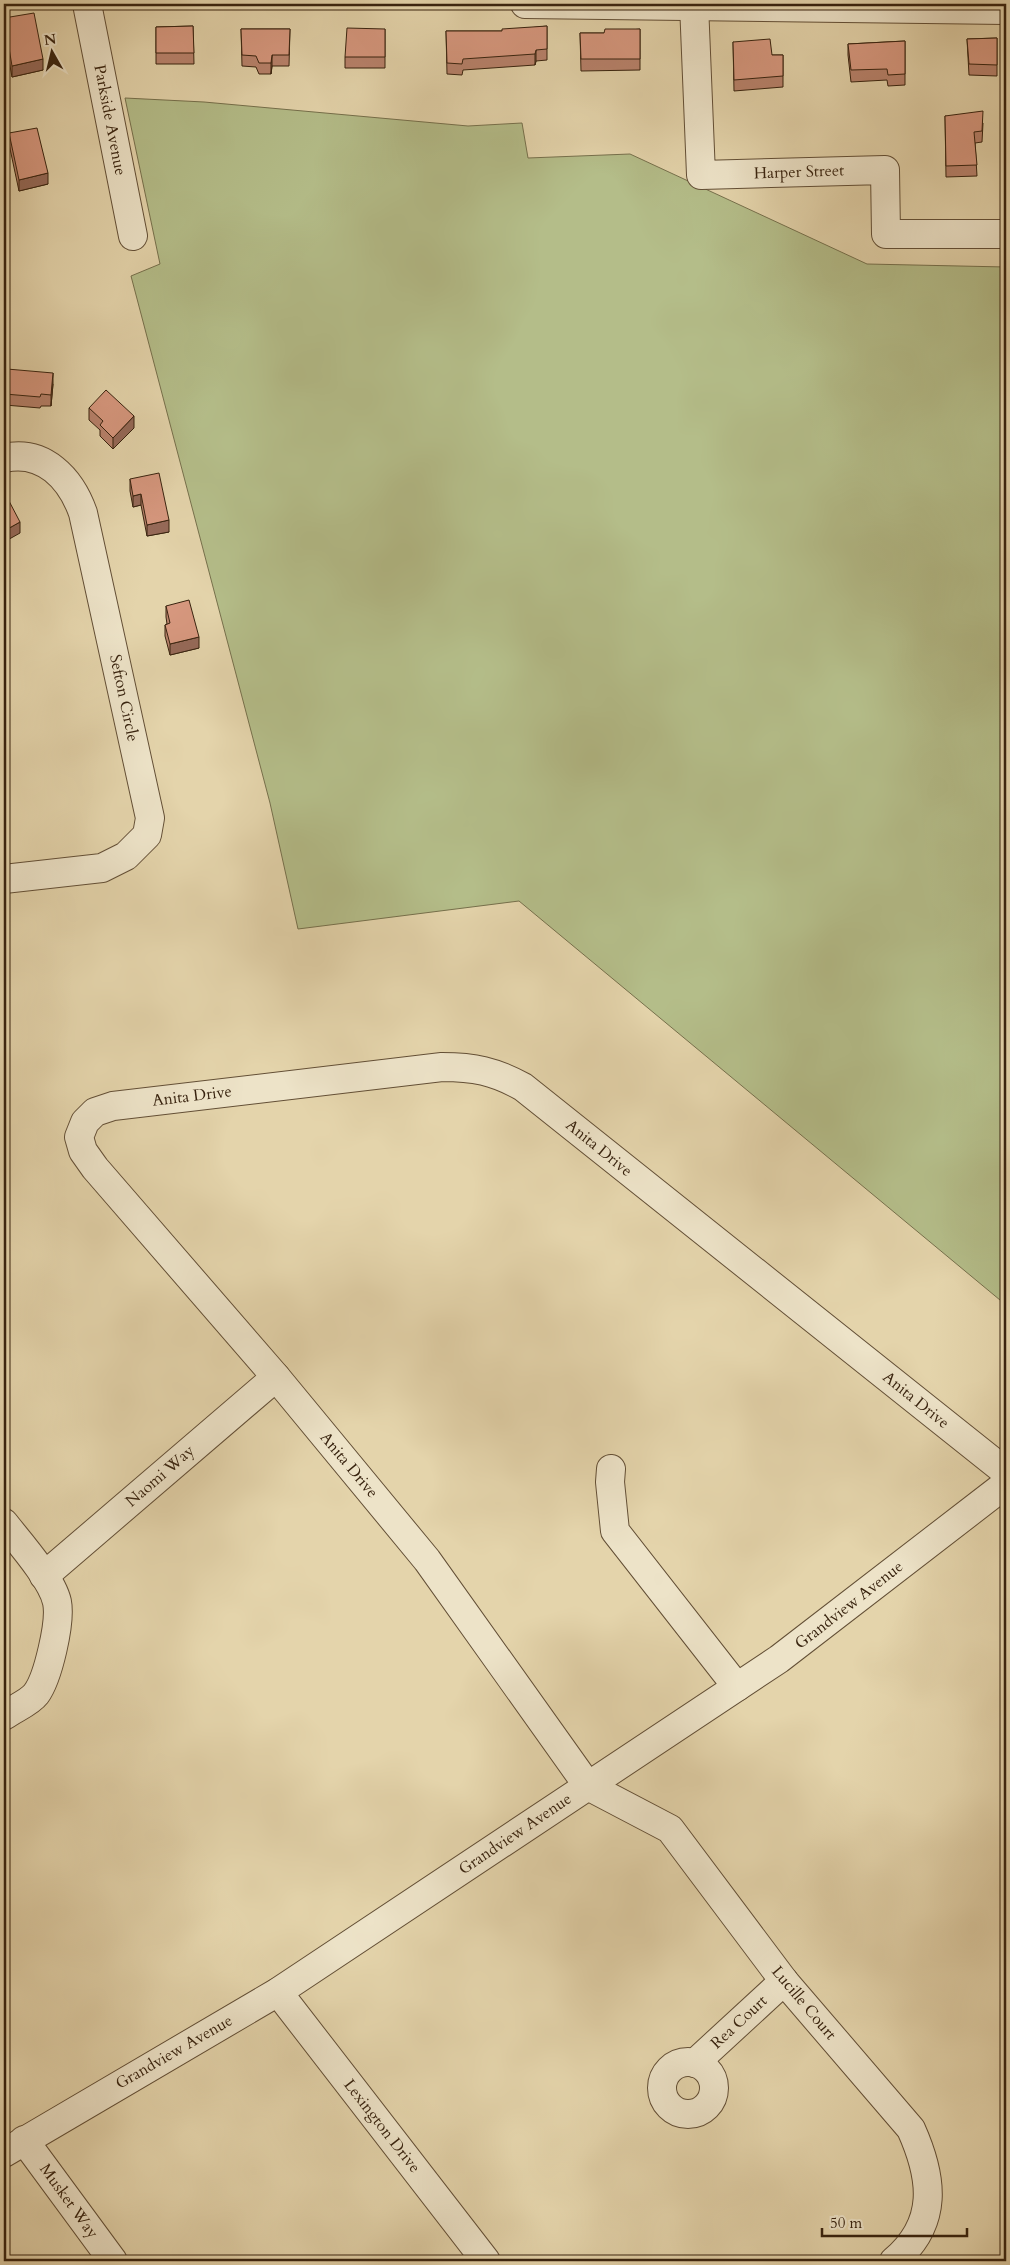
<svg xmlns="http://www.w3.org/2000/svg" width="1010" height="2265" viewBox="0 0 1010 2265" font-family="Cardo,serif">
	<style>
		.green { fill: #b4bd89; stroke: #76704c }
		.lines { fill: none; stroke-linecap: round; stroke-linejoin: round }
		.minor-casing { stroke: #634f36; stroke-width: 30 }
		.minor { stroke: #ede3c8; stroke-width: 28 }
		.wall { fill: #b9836d; stroke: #38230f }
		.shaded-wall { fill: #966a59; stroke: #38230f }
		.building { fill: #d7987f; stroke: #38230f }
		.labels { text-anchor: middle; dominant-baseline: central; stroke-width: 4; stroke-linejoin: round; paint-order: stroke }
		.street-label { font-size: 16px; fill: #38230f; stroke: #ede3c8 }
	</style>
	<rect width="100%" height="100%" fill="#e4d4ab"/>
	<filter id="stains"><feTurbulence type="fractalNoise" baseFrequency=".004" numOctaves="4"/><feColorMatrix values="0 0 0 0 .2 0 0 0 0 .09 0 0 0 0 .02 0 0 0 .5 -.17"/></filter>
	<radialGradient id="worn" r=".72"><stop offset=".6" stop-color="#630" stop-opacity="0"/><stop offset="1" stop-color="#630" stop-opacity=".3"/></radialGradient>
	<!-- green -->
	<polygon class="green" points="125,98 204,102 468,126 522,123 528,158 630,154 867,264 1006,267 1006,1305 519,901 298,929 270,803 131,276 160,264"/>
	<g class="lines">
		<defs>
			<g id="minor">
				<polyline points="87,4 133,236"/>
				<polyline points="525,4 1006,10"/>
				<polyline points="694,4 701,175 885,170 886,234 1006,234"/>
				<path d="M4,458C44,449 71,479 83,513L150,818L147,835L126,856L102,868L4,879"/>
				<polyline points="611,1469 610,1482 615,1531 737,1687"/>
				<path d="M4,1523C19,1542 52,1579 57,1602C61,1622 48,1678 36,1694C29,1703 13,1709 4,1716"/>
				<polyline points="44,1576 276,1377"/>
				<polyline points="278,1992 486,2261"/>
				<circle cx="688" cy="2088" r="26"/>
				<polyline points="695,2063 784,1981"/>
				<polyline points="24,2140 113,2261"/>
				<polyline points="4,2153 278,1992 779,1659 1006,1484"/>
				<path d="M894,2261C939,2223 933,2178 911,2129L784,1981L670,1829L588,1786L427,1560L276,1377L95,1168L83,1151L79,1137L85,1122L95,1112L113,1106L442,1067C474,1067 494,1071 523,1087L1006,1472"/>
			</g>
		</defs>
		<!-- minor casing -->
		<use href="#minor" class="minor-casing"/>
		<!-- minor -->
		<use href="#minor" class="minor"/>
	</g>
	<!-- wall -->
	<g class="wall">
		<polygon points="4,18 43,70 12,77 4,33"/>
		<polygon points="193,26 194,64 156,64 156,27"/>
		<polygon points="547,26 547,60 536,61 535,65 463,70 462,75 447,74 446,31 502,31"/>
		<polygon points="241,29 290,29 289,66 272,66 271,74 259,74 256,67 242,66"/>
		<polygon points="385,29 385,68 345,68 345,57"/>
		<polygon points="640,29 640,70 581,71 580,33 604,33"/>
		<polygon points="997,38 997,76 969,75 967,39"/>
		<polygon points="905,41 905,85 888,86 887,80 851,82 848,55 848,44"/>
		<polygon points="733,42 772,55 783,55 783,87 734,91"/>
		<polygon points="945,116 983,123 982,142 975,143 977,176 946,177"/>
		<polygon points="9,133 48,184 19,191 9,144"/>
		<polygon points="53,384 51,406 41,406 40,408 5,405 5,394"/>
		<polygon points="89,408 134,428 113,449 100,436 100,430 89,420"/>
		<polygon points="130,479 169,532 147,536 141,505 133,507 130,491"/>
		<polygon points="166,606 199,648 170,655 165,636 165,625 167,624 166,617"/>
	</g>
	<!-- shaded-wall -->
	<g class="shaded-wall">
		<polygon points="536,50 536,61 535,65 535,54"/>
		<polygon points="272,55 272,66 271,74 271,63"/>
		<polygon points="43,59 43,70 12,77 12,66"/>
		<polygon points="48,173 48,184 19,191 19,180"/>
		<polygon points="53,373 53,384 51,406 51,395"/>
		<polygon points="134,416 134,428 113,449 113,438"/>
		<polygon points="141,494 141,505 133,507 133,496"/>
		<polygon points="169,520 169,532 147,536 147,525"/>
		<polygon points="20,522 20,533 4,542 4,531"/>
		<polygon points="199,637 199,648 170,655 170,644"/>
	</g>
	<!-- building -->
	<g class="building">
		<polygon points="34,13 43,59 12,66 4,18"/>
		<polygon points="193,26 194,53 156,53 156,27"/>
		<polygon points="547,26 547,49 536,50 535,54 463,59 462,64 447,63 446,31 502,31 502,29"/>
		<polygon points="347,28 385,29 385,57 345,57"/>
		<polygon points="241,29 290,29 289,55 272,55 271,63 259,63 256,56 242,55"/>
		<polygon points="605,29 640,29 640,59 581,59 580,33 604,33"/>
		<polygon points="997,38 997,65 969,64 967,39"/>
		<polygon points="770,39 772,55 783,55 783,76 734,80 733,42"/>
		<polygon points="905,41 905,74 888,75 887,69 851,70 848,44"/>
		<polygon points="983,111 982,131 974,132 977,165 946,166 945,116"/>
		<polygon points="37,128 48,173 19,180 9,133"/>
		<polygon points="7,369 53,373 51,395 41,394 40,397 5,394"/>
		<polygon points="106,390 134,416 113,438 100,425 103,421 89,408"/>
		<polygon points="159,473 169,520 147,525 141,494 133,496 130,479"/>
		<polygon points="9,501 20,522 4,531 4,503"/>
		<polygon points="189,600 199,637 170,644 165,625 170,623 166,606"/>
	</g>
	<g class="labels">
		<!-- street labels -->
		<g class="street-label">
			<text transform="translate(110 120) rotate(79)">Parkside Avenue</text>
			<text transform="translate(799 172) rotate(-2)">Harper Street</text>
			<text transform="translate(124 698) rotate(78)">Sefton Circle</text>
			<text transform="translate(192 1096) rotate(-7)">Anita Drive</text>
			<text transform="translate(599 1148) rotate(39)">Anita Drive</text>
			<text transform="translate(916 1400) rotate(39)">Anita Drive</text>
			<text transform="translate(349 1465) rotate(50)">Anita Drive</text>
			<text transform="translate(160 1476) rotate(-41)">Naomi Way</text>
			<text transform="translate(849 1605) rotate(-38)">Grandview Avenue</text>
			<text transform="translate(515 1834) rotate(-34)">Grandview Avenue</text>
			<text transform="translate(804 2003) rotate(50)">Lucille Court</text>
			<text transform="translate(739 2022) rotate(-43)">Rea Court</text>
			<text transform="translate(174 2052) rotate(-30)">Grandview Avenue</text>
			<text transform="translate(382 2126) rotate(52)">Lexington Drive</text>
			<text transform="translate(69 2201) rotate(54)">Musket Way</text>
		</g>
	</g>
	<!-- margin -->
	<rect width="1010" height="2265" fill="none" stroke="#e4d4ab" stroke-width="20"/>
	<rect x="5" y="5" width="1000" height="2255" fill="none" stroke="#38230f" stroke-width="2.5"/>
	<rect x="10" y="10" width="990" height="2245" fill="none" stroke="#38230f"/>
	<!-- north arrow -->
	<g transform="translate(52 52) rotate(352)" stroke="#ede3c8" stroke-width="4" paint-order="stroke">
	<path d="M0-4L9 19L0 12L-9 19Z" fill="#38230f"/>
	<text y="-8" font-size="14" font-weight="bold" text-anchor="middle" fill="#38230f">N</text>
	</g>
	<!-- scale -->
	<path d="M822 2228v8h145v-8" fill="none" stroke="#38230f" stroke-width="2.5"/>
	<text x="830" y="2228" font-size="15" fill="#38230f" stroke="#ede3c8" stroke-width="4" paint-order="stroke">50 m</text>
	<rect width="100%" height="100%" filter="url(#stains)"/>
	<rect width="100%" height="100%" fill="url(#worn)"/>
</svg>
